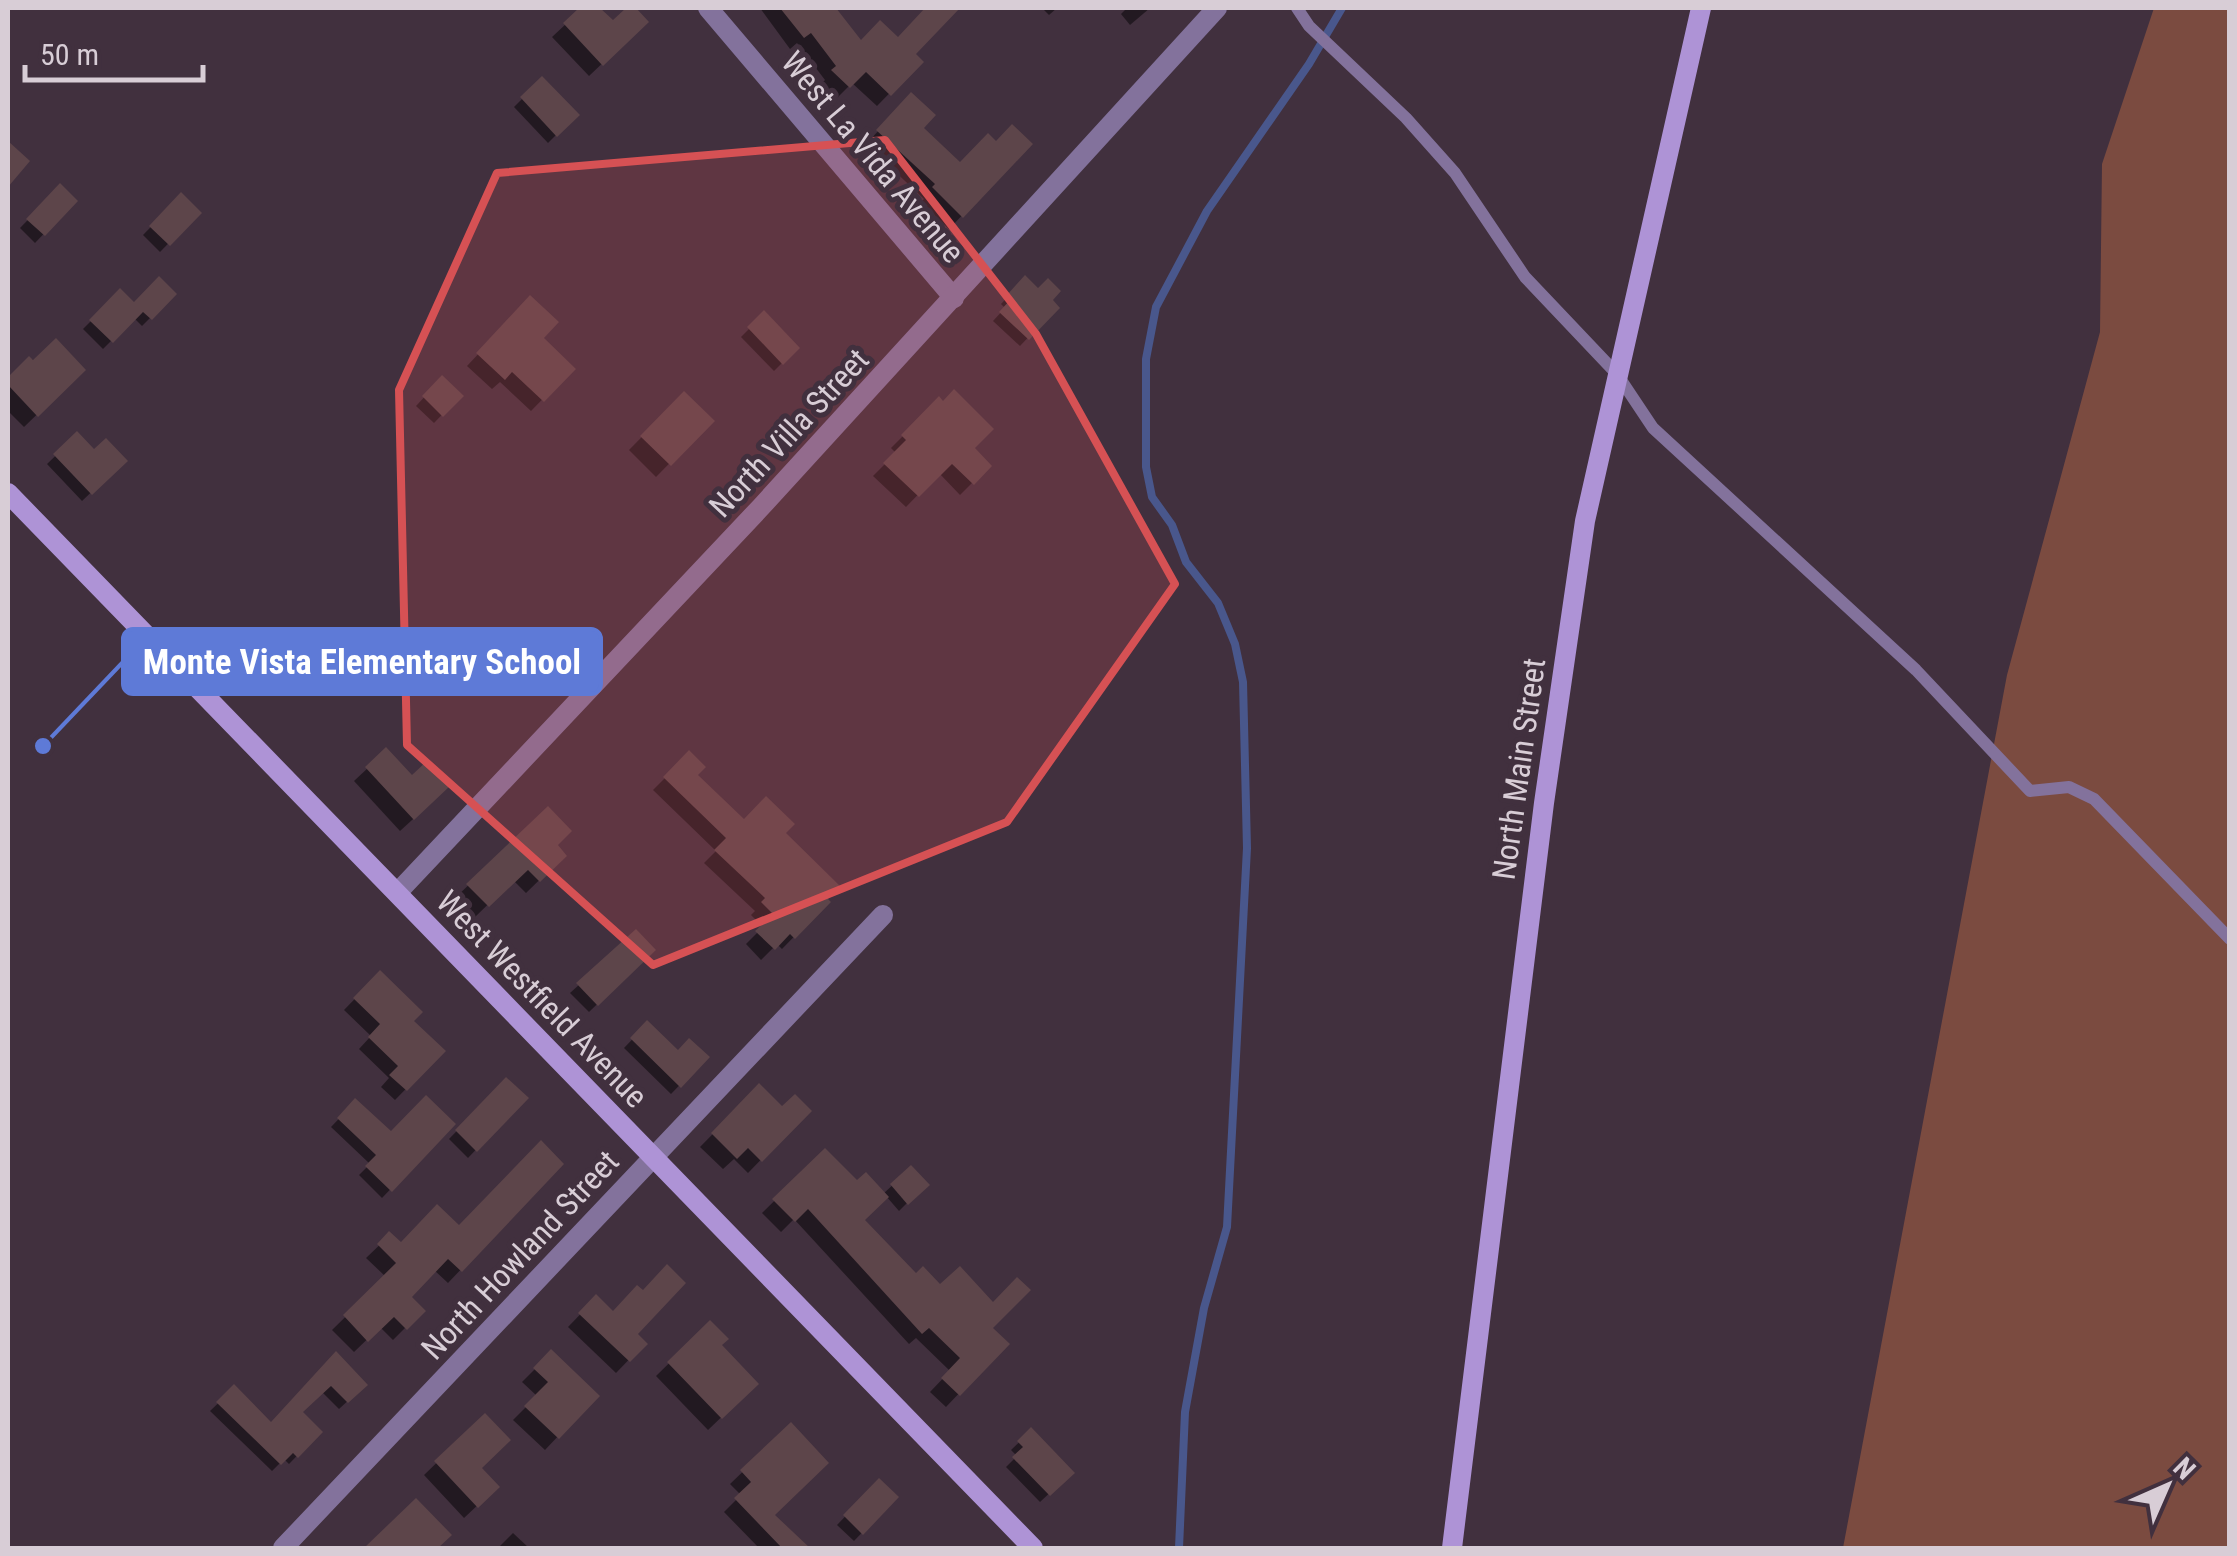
<svg xmlns="http://www.w3.org/2000/svg" width="2237" height="1556" viewBox="0 0 2237 1556" font-family="'Roboto Condensed',sans-serif">
	<style>
		.green { fill: #7b4b40 }
		.shadow { fill: #0007 }
		.lines { fill: none; stroke-linecap: round; stroke-linejoin: round }
		.stream { stroke: #49578c; stroke-width: 8 }
		.building { fill: #5d454a }
		.lane { stroke: #83729c; stroke-width: 12 }
		.street { stroke: #83729c; stroke-width: 20 }
		.secondary { stroke: #ae93d6; stroke-width: 20 }
		.marked { fill: #d65154; fill-opacity: 0.2; stroke: #d65154; stroke-width: 8; stroke-linejoin: round }
		.labels { text-anchor: middle; dominant-baseline: central; stroke-width: 10; stroke-linejoin: round; paint-order: stroke }
		.street-label { font-size: 32px; fill: #d8cdd6; stroke: #41303e }
		.leader { fill: none; stroke: #5e7ad7; stroke-width: 4 }
		.callout-dot { fill: #5e7ad7; stroke: #41303e; stroke-width: 4 }
		.callout { fill: #5e7ad7; stroke: #5e7ad7; stroke-width: 4 }
		.callout-label { font-size: 35px; text-anchor: middle; font-weight: bold; fill: #fff }
	</style>
	<rect width="100%" height="100%" fill="#41303e"/>
	<!-- green -->
	<polygon class="green" points="2154,8 2229,8 2229,1548 1843,1548 2007,675 2100,332 2102,164"/>
	<!-- shadow -->
	<g class="shadow">
		<polygon points="583,8 597,8 613,24 632,8 646,22 589,76 552,37"/>
		<polygon points="760,8 832,8 861,43 898,40 928,8 948,8 953,11 912,54 920,62 877,106 852,83 836,99 821,84 825,80 797,43 790,49"/>
		<polygon points="1042,8 1057,8 1049,15"/>
		<polygon points="1127,8 1150,8 1130,25 1121,14"/>
		<polygon points="542,79 576,115 548,143 514,107"/>
		<polygon points="911,96 920,128 960,165 996,144 1030,145 949,229 921,202 924,199 866,144"/>
		<polygon points="60,187 75,201 35,243 20,228"/>
		<polygon points="181,196 198,213 160,252 143,235"/>
		<polygon points="1025,279 1056,308 1020,346 993,321 1005,308 1001,304"/>
		<polygon points="120,292 134,306 174,294 142,326 134,318 103,349 83,329"/>
		<polygon points="530,299 540,338 572,369 531,411 500,382 492,389 467,366"/>
		<polygon points="764,314 797,348 774,371 741,337"/>
		<polygon points="29,359 83,370 24,427 8,411 8,381"/>
		<polygon points="442,378 460,396 434,423 416,406"/>
		<polygon points="684,394 711,421 656,477 629,450"/>
		<polygon points="939,400 971,448 989,466 960,495 939,473 906,507 873,476 896,453 891,448"/>
		<polygon points="77,435 94,452 124,461 82,501 47,464"/>
		<polygon points="386,751 435,799 400,831 354,781"/>
		<polygon points="689,754 694,775 743,822 782,833 828,902 782,949 777,944 761,960 746,944 763,927 751,915 755,911 704,863 716,851 653,790"/>
		<polygon points="547,810 554,846 564,856 526,893 513,880 474,918 455,898"/>
		<polygon points="636,933 653,950 589,1012 570,993"/>
		<polygon points="380,973 411,1021 443,1051 395,1100 381,1087 389,1078 359,1049 371,1036 344,1010"/>
		<polygon points="647,1024 678,1053 706,1058 671,1094 624,1048"/>
		<polygon points="506,1080 525,1098 468,1158 449,1139"/>
		<polygon points="759,1087 782,1110 808,1111 748,1173 734,1159 723,1169 700,1147"/>
		<polygon points="356,1101 391,1135 453,1124 382,1198 359,1175 370,1164 331,1127"/>
		<polygon points="825,1151 857,1183 883,1194 911,1168 926,1184 899,1211 886,1196 861,1220 916,1277 993,1306 989,1328 1006,1344 946,1407 930,1392 950,1371 916,1338 909,1344 794,1219 781,1232 762,1213"/>
		<polygon points="561,1164 448,1283 434,1270 409,1297 422,1311 393,1340 380,1327 354,1352 332,1330 386,1277 366,1258 390,1235 401,1245 459,1229"/>
		<polygon points="596,1298 644,1344 616,1373 568,1327"/>
		<polygon points="710,1323 719,1345 756,1384 708,1430 656,1376"/>
		<polygon points="551,1353 596,1396 545,1450 513,1420 537,1396 522,1382"/>
		<polygon points="336,1355 365,1385 339,1409 322,1392 300,1413 320,1432 289,1464 284,1459 272,1471 210,1411 234,1388 270,1425"/>
		<polygon points="485,1416 479,1468 497,1487 464,1518 424,1475"/>
		<polygon points="790,1426 772,1515 802,1544 798,1548 759,1548 724,1512 741,1495 730,1484"/>
		<polygon points="1031,1431 1071,1473 1040,1502 1006,1467 1017,1456 1011,1450"/>
		<polygon points="879,1481 896,1497 854,1541 837,1525"/>
		<polygon points="513,1533 529,1548 498,1548"/>
	</g>
	<g class="lines">
		<!-- stream -->
		<polyline class="stream" points="1179,1548 1185,1412 1204,1308 1227,1227 1247,848 1243,682 1235,644 1218,603 1186,562 1172,525 1152,497 1146,467 1146,359 1156,307 1207,211 1309,64 1342,8"/>
	</g>
	<!-- building -->
	<g class="building">
		<polygon points="579,8 600,8 613,20 626,8 636,8 649,22 603,66 563,23"/>
		<polygon points="780,8 836,8 861,40 880,20 898,37 925,8 960,8 916,54 924,62 891,96 866,72 850,88 831,70 836,66 811,33 804,38"/>
		<polygon points="542,76 580,115 557,137 520,97"/>
		<polygon points="911,92 936,115 924,128 960,162 988,133 996,141 1012,124 1033,144 963,218 932,187 935,184 876,130"/>
		<polygon points="8,141 30,161 8,187"/>
		<polygon points="60,183 78,201 45,236 26,219"/>
		<polygon points="181,192 202,213 170,246 149,226"/>
		<polygon points="1025,275 1038,288 1048,278 1061,291 1053,300 1060,308 1029,340 999,312 1011,299 1007,295"/>
		<polygon points="159,276 177,294 152,320 143,312 113,343 89,320 120,288 134,302"/>
		<polygon points="530,295 559,322 544,338 576,369 544,402 512,372 505,380 476,353"/>
		<polygon points="764,310 800,348 783,365 747,327"/>
		<polygon points="56,338 86,370 38,417 8,385 8,377 29,356 33,360"/>
		<polygon points="442,375 464,396 443,417 422,396"/>
		<polygon points="954,389 994,429 975,448 992,466 974,485 952,464 919,497 883,463 906,440 901,435 939,396 943,401"/>
		<polygon points="684,391 715,421 671,466 640,436"/>
		<polygon points="77,431 94,449 106,438 128,461 92,495 53,454"/>
		<polygon points="386,747 412,775 427,761 450,786 414,820 365,767"/>
		<polygon points="689,750 706,767 698,775 744,819 766,796 795,824 786,833 840,886 828,899 831,902 795,939 790,934 775,950 755,931 773,914 761,902 765,898 714,850 726,838 663,777"/>
		<polygon points="548,806 572,831 558,845 567,856 540,882 528,870 489,907 466,884"/>
		<polygon points="636,929 656,950 598,1006 576,983"/>
		<polygon points="380,970 423,1012 414,1021 446,1051 407,1091 389,1075 398,1066 368,1037 380,1024 353,998"/>
		<polygon points="647,1020 678,1050 689,1038 710,1057 681,1088 630,1038"/>
		<polygon points="506,1077 529,1098 477,1152 455,1130"/>
		<polygon points="759,1083 782,1106 795,1094 812,1111 762,1162 748,1148 737,1159 711,1133"/>
		<polygon points="426,1095 456,1124 392,1192 365,1166 376,1155 337,1118 355,1098 391,1131"/>
		<polygon points="541,1140 564,1164 462,1272 448,1259 412,1297 426,1311 407,1330 394,1317 368,1342 343,1315 396,1263 377,1244 389,1231 401,1242 437,1204 459,1225"/>
		<polygon points="825,1148 857,1180 866,1172 889,1197 865,1220 916,1273 923,1266 940,1284 960,1266 993,1302 1017,1277 1031,1290 993,1328 1010,1344 960,1396 941,1378 960,1358 929,1328 922,1334 808,1209 795,1222 772,1199"/>
		<polygon points="911,1165 930,1185 908,1205 890,1184"/>
		<polygon points="667,1264 686,1283 638,1334 648,1344 630,1362 578,1313 596,1294 613,1311 637,1285 643,1290"/>
		<polygon points="710,1320 729,1339 722,1345 759,1384 722,1419 667,1362"/>
		<polygon points="551,1349 600,1396 559,1439 524,1406 548,1382 533,1368"/>
		<polygon points="336,1351 368,1385 348,1403 331,1386 303,1412 323,1432 298,1458 293,1453 281,1465 216,1402 234,1384 271,1422"/>
		<polygon points="485,1413 511,1440 482,1468 500,1487 478,1508 434,1461"/>
		<polygon points="791,1422 829,1463 775,1515 810,1548 782,1548 734,1498 751,1482 740,1470"/>
		<polygon points="1031,1427 1075,1473 1050,1496 1012,1457 1023,1447 1017,1441"/>
		<polygon points="879,1478 899,1497 863,1535 843,1515"/>
		<polygon points="416,1498 452,1535 438,1548 364,1548"/>
	</g>
	<g class="lines">
		<!-- lane -->
		<polyline class="lane" points="1297,8 1309,26 1406,118 1455,173 1525,277 1617,374 1653,428 1916,670 2030,791 2069,787 2094,799 2230,939"/>
		<!-- street -->
		<g class="street">
			<polyline points="708,8 954,298"/>
			<polyline points="398,892 761,507 1217,8"/>
			<polyline points="283,1548 883,915"/>
		</g>
		<!-- secondary -->
		<g class="secondary">
			<polyline points="8,493 1033,1548"/>
			<polyline points="1452,1548 1544,803 1585,521 1701,8"/>
		</g>
	</g>
	<!-- marked area -->
	<path class="marked" d="M885,140L1036,334L1175,584L1007,822L653,965L407,745L399,390L497,173Z"/>
	<g class="labels">
		<!-- street labels -->
		<g class="street-label">
			<text transform="translate(873 157) rotate(50)">West La Vida Avenue</text>
			<text transform="translate(789 433) rotate(-47)">North Villa Street</text>
			<text transform="translate(1519 769) rotate(-82)">North Main Street</text>
			<text transform="translate(542 999) rotate(46)">West Westfield Avenue</text>
			<text transform="translate(520 1255) rotate(-47)">North Howland Street</text>
		</g>
	</g>
	<!-- callouts -->
	<path class="leader" d="M43 746L123 662"/>
	<circle class="callout-dot" cx="43" cy="746" r="10"/>
	<rect class="callout" x="123" y="629" width="478" height="65" rx="10"/>
	<g class="callout-label">
		<text x="362" y="674">Monte Vista Elementary School</text>
	</g>
	<!-- border -->
	<rect width="2237" height="1556" fill="none" stroke="#d8cdd6" stroke-width="20"/>
	<!-- north arrow -->
	<g transform="translate(2167 1486) rotate(45)" stroke="#41303e" stroke-width="8" paint-order="stroke">
	<path d="M0-8L18 38L0 25L-18 38Z" fill="#d8cdd6"/>
	<text y="-15" font-size="28" font-weight="bold" text-anchor="middle" fill="#d8cdd6">N</text>
	</g>
	<!-- scale -->
	<path d="M25 65v15h178v-15" fill="none" stroke="#d8cdd6" stroke-width="5"/>
	<text x="40" y="65" font-size="30" fill="#d8cdd6" stroke="#41303e" stroke-width="8" paint-order="stroke">50 m</text>
</svg>
